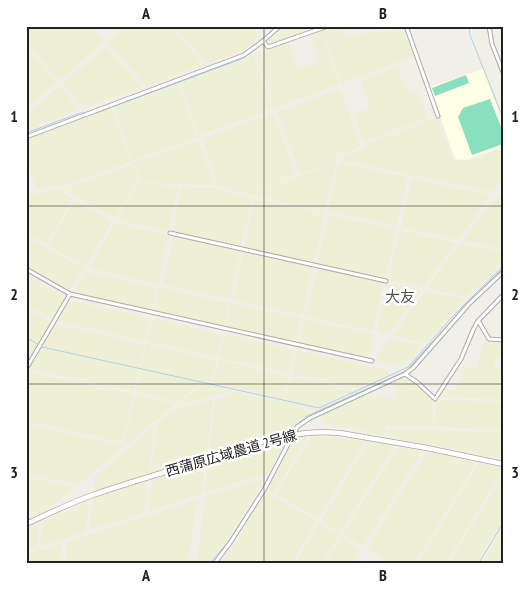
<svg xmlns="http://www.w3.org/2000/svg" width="529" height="589" viewBox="0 0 529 589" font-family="'PT Sans Narrow','Noto Sans JP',sans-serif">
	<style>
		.education { fill: #ffffe5 }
		.farmland { fill: #eef0d5 }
		.pitch { fill: #88e0be }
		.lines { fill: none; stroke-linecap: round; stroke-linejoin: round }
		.stream { stroke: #aad3df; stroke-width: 1 }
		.minor-casing { stroke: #a9a9a9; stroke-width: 5 }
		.tertiary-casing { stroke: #a9a9a9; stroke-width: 6 }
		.minor { stroke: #fff; stroke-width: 3 }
		.tertiary { stroke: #fff; stroke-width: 4.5 }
		.grid { fill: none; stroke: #222; stroke-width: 1; stroke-opacity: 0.55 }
		.labels { text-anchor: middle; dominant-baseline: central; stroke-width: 5; stroke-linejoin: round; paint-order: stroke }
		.street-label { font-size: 14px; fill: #222; stroke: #fff }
		.neighbourhood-label { font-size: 15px; fill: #555; stroke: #fff }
		.neatline { fill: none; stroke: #222; stroke-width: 2 }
		.grid-label { font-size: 16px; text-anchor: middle; font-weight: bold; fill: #222 }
	</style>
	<rect width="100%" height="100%" fill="#f2efe9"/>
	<!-- education -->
	<polygon class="education" points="483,69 503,123 503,147 465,160 455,159 430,87"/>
	<!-- farmland -->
	<g class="farmland">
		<polygon points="26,26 89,26 103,42 59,80 26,42"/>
		<polygon points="127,26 170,26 203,65 146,86 107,43"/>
		<polygon points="174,26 251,26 260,37 246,49 207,64"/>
		<polygon points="286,26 317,26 318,28 272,44 271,41"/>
		<polygon points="334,26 340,26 344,37 372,32 397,30 398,33 405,31 414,56 342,83 321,30"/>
		<polygon points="320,31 339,84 274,108 255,54 288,42 298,69 320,61 310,35"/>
		<polygon points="26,47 57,82 26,109"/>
		<polygon points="106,47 142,87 84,108 62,84"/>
		<polygon points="253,55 273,109 199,135 180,83 244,60"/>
		<polygon points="397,67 408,94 417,91 427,118 363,142 353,115 370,108 361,81"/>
		<polygon points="178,84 197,137 133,161 114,108"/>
		<polygon points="59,86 79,109 26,130 26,114"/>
		<polygon points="340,89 361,146 338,156 338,160 300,174 277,112"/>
		<polygon points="111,108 131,161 71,184 37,189 26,160 26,139"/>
		<polygon points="273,113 296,175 272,185 239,187 218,186 202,139"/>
		<polygon points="438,117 447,145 454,161 468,161 503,148 503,178 492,192 341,160 340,157 365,148 364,144"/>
		<polygon points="198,140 215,186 141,182 134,163"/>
		<polygon points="336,162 325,212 230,190 230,188 274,186"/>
		<polygon points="339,163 408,177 396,226 328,211"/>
		<polygon points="132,164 138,180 114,218 62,188 75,185"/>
		<polygon points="412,179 490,195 458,240 401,227"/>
		<polygon points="139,183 178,187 169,231 116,220"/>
		<polygon points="181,187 217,188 217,190 252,198 241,247 172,232"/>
		<polygon points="58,189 73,199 46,244 26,232 26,195"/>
		<polygon points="496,197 503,198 503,249 462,241"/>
		<polygon points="255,199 325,214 314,263 244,247"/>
		<polygon points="75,200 112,222 85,267 48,245"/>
		<polygon points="328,215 397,229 385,279 317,263"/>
		<polygon points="115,223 169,235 158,284 89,268"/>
		<polygon points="399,230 456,243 423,287 388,280"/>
		<polygon points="26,236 83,269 70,291 26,265"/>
		<polygon points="174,236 241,251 230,299 163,284"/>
		<polygon points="460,243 503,252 503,262 466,297 427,288"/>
		<polygon points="243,251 313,267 302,315 233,300"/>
		<polygon points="318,267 383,283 373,331 305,316"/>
		<polygon points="87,272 157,288 152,311 74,292"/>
		<polygon points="26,275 67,299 53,320 26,304"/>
		<polygon points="387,283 421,290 388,335 377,332"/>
		<polygon points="159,287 229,303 224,326 154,311"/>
		<polygon points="425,291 464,299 426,343 393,336"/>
		<polygon points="69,300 150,318 145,341 56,321"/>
		<polygon points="231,303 301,318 296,342 226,327"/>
		<polygon points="26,307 52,323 26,366"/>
		<polygon points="153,318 222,334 217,358 147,341"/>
		<polygon points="304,319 374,334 369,358 299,343"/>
		<polygon points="54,324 144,344 134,392 28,368"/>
		<polygon points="224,334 294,350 289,373 219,358"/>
		<polygon points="391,338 422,345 403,367 374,360"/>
		<polygon points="487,340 490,341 503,342 503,358 495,358 495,368 503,369 503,399 438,397 444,388 453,391 467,366 477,368 482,345"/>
		<polygon points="146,344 216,360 212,382 204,380 177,402 136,392"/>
		<polygon points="297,350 386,370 388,371 388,375 357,388 292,374"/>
		<polygon points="219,360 289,376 284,399 213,382"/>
		<polygon points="26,371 133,394 122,442 26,421"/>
		<polygon points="291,376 354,390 319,407 285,400"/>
		<polygon points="408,377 433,398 433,427 394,426 396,381"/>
		<polygon points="204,383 232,390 176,407 176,406"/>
		<polygon points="235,392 315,409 299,420 293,425 291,429 209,455 215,399"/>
		<polygon points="135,395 175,404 128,443 124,442"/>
		<polygon points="360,396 394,397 393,426 386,426 386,436 365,432 365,430 334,426 321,421 323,413"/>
		<polygon points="213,399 207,455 151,473 157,424 173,410"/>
		<polygon points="436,400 502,402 501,429 435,427"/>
		<polygon points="26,424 124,446 78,485 26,473"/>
		<polygon points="154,427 149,474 93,492 95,477"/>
		<polygon points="388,429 501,432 500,459 388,436"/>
		<polygon points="313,434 365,441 318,518 276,494"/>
		<polygon points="308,435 274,492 268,489 296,436"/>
		<polygon points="287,438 269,473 205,493 208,462"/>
		<polygon points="369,441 395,445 340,532 321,521"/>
		<polygon points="398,447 422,451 363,546 343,534"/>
		<polygon points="427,452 476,462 415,563 389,563 367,548"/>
		<polygon points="480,462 503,469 446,563 418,563"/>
		<polygon points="205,463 202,493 149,511 152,479"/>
		<polygon points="503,475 503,520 477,563 449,563"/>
		<polygon points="26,477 75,488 49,507 48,510 26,520"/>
		<polygon points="265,478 229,537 209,563 197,563 205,496"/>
		<polygon points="147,481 144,513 89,530 93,498"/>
		<polygon points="266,492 317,521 291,563 219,563 237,543 242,531 256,507"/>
		<polygon points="89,500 86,531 40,546 43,521"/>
		<polygon points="197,500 188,563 66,563 67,542"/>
		<polygon points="40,523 37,546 26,550 26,529"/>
		<polygon points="319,523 339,535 323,563 296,563"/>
		<polygon points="503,529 503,563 482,563"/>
		<polygon points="341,537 361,550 353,563 326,563"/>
		<polygon points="62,543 60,563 26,563 26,555"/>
	</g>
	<!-- pitch -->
	<g class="pitch">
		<polygon points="466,75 469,83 435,96 432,88"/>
		<polygon points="490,99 503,132 503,144 472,155 458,117 463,108"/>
	</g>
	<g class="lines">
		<!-- stream -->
		<g class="stream">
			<polyline points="469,26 470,35 503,118"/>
			<polyline points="261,41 277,26"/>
			<polyline points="96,113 244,58 247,54"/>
			<polyline points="26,133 80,113 87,113"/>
			<polyline points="469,302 503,268"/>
			<polyline points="26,337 42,347 319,408 408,367 452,317 503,266"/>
			<polyline points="293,430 295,426 307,416 406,371 466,305"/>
			<polyline points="210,563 228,542 266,484"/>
			<polyline points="479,563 503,523"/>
		</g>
		<defs>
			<g id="minor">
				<polyline points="406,26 438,116"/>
				<polyline points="489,26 492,44 503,72"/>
				<polyline points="263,41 268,47 328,26"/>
				<polyline points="26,137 244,55 263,41 280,26"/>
				<polyline points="170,233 386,281"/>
				<polyline points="26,269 70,294 372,361"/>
				<polyline points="479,322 489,339 503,340"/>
				<polyline points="26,369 70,294"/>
				<polyline points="405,374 418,383 435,399 461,359 474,328 478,321 503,295"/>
				<polyline points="215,563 230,543 264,490 297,427 310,418 405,374 413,368 469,304 503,272"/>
			</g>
			<path id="tertiary" d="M26,524C48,514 70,503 93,495C130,482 168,471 206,460C252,446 291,428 340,433L427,448L503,464"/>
		</defs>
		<!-- minor casing -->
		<use href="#minor" class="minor-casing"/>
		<!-- tertiary casing -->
		<use href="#tertiary" class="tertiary-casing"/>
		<!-- minor -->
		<use href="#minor" class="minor"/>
		<!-- tertiary -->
		<use href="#tertiary" class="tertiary"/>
	</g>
	<!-- grid -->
	<path class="grid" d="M264,26V563M26,206H503M26,384H503"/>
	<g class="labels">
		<!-- street labels -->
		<g class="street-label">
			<text transform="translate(231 453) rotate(-16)">西蒲原広域農道 2号線</text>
		</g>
		<!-- neighbourhood labels -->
		<g class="neighbourhood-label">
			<text x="400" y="296">大友</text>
		</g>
	</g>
	<!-- border -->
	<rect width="529" height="589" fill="none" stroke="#ffffff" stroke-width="55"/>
	<rect x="28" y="28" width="474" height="534" class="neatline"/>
	<g class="grid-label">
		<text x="146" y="19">A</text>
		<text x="383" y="19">B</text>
		<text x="14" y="122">1</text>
		<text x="515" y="122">1</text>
		<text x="14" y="300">2</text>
		<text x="515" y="300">2</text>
		<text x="14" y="478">3</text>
		<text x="515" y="478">3</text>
		<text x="146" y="581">A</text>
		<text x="383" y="581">B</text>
	</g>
</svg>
